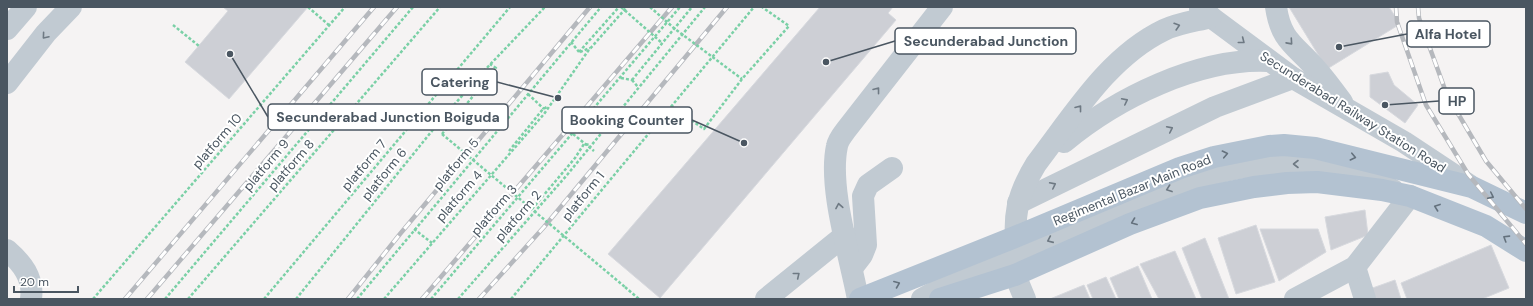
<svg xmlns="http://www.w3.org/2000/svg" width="1533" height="306" viewBox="0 0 1533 306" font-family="'DM Sans',sans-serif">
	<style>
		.building { fill: #cdcfd5; stroke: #d7d9de }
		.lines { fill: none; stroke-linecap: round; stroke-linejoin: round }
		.path { stroke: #7ad0a6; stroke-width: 2.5; stroke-dasharray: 3 2; stroke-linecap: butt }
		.minor { stroke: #c1cad2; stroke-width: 22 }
		.major { stroke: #b3c2d1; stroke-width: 22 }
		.rail-casing { stroke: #b5b8bd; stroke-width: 4.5 }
		.rail { stroke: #fff; stroke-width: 3; stroke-dasharray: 9; stroke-linecap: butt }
		.path-bridge { stroke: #7ad0a6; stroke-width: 2.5; stroke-dasharray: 3 2; stroke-linecap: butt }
		.oneway { stroke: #6e7983 }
		.oneway2 { stroke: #64717d }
		.labels { text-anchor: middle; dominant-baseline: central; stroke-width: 4; stroke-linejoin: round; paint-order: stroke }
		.street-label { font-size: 13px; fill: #4a5661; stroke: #fff }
		.leader { fill: none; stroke: #4a5661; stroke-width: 1.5 }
		.callout-dot { fill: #4a5661; stroke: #fff; stroke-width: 1.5 }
		.callout { fill: #fff; stroke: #4a5661; stroke-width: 1.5 }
		.callout-label { font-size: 14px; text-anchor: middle; font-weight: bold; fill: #4a5661 }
	</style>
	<rect width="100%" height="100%" fill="#f5f3f3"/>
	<!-- building -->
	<g class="building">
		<polygon points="223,7 308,7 229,99 185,62 228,11"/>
		<polygon points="820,7 893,7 888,13 896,20 660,298 608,254"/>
		<polygon points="1289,7 1389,7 1400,24 1327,69"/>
		<polygon points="1388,72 1394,85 1418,105 1405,123 1370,97 1370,75"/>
		<polygon points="1365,210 1368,235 1331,250 1325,217"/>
		<polygon points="1256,225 1275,282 1236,294 1218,238"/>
		<polygon points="1260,229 1318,229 1326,252 1279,281"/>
		<polygon points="1205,238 1229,299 1202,299 1182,248"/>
		<polygon points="1491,245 1509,288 1482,299 1407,299 1401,283"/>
		<polygon points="1175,251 1196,299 1159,299 1140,264"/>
		<polygon points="1138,266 1152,299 1119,299 1110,278"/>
		<polygon points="1106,277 1116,299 1093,299 1087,285"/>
		<polygon points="1395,280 1401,299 1370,299 1367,290"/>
		<polygon points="1084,285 1090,299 1050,299"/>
	</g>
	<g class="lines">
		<!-- path -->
		<g class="path">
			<polyline points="308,7 330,26"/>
			<polyline points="173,25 199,46"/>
			<polyline points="571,42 579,52"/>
			<polyline points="579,52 619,7"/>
			<polyline points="580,52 590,48"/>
			<polyline points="621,78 632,80"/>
			<polyline points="632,80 692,7"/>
			<polyline points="632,80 638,87"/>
			<polyline points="528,94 544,109"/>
			<polyline points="671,106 704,129 742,79 789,26 762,7"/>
			<polyline points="442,134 496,68 490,64"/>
			<polyline points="573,134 594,151"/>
			<polyline points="509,151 543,109 547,107"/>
			<polyline points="532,209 575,158 584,144 590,145"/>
			<polyline points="414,229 432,243"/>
			<polyline points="625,287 639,299"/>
			<polyline points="93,299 345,7"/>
			<polyline points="165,299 413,7"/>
			<polyline points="188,299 440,7"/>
			<polyline points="264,299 510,7"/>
			<polyline points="296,299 440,121 482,73 545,7"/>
			<polyline points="357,299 601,7"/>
			<polyline points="384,299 544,114 588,51 627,7"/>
			<polyline points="431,299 680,7"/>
			<polyline points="458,299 567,175 705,7"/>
			<polyline points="511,299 754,7"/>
		</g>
		<!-- minor -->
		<g class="minor">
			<path d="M1276,7C1281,42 1296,45 1317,70C1326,80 1334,91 1342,102"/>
			<polyline points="1200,9 1293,78 1404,142 1469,185"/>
			<polyline points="7,29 26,7"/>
			<polyline points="7,83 46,33 71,7"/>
			<path d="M1064,142C1117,98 1198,58 1268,61"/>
			<polyline points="1018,203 1215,107 1293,78"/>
			<path d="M7,250C22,263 34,278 31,299"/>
			<path d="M1018,254C1012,218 1017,195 1036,164C1073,116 1108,57 1164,30C1179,23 1196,21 1211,17"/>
			<polyline points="1355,267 1365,299"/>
			<polyline points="852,268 862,255 866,245 863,196 868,185 892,168"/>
			<polyline points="1015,275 1025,299"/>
			<polyline points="766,299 845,235"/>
			<path d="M858,299C850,256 828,187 837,146C838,140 843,134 846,130L942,7"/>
			<path d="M922,299C964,275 1010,258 1054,238C1143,198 1239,146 1340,169C1358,173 1377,180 1393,190"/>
			<polyline points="1295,299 1355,267 1410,196"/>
		</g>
		<!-- major -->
		<g class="major">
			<polyline points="860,299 1015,237 1180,168 1214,157 1269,146 1284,145 1315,148 1472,187 1526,213"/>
			<polyline points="940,299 1015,275 1130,224 1200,198 1254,187 1287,183 1317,182 1382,190 1410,196 1486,226 1526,251"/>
		</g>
		<defs>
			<g id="rail">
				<polyline points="1396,7 1397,22 1426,105 1468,174 1526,244"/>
				<polyline points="1418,7 1419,18 1447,95 1486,161 1526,209"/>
				<polyline points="125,299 374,7"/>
				<polyline points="147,299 397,7"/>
				<polyline points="348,299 400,234 590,7"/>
				<polyline points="422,299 672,7"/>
				<polyline points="479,299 544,227 727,7"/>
			</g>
		</defs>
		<!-- rail casing -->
		<use href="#rail" class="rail-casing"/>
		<!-- rail -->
		<use href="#rail" class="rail"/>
		<!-- path-bridge -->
		<g class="path-bridge">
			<polyline points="621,7 662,43"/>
			<polyline points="650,7 675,29 742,79"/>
			<polyline points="442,134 625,287"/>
		</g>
	</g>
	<!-- one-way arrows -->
	<defs><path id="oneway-chevron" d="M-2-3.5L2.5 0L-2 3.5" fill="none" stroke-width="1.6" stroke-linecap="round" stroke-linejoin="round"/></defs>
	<g class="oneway">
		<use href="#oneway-chevron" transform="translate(1177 26) rotate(-17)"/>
		<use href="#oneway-chevron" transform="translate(45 36) rotate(130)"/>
		<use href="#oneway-chevron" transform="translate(1242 41) rotate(38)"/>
		<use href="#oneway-chevron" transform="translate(1290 42) rotate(48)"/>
		<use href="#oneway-chevron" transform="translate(877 90) rotate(-52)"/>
		<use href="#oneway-chevron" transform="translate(1125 101) rotate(-27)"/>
		<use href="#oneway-chevron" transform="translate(1079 108) rotate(-52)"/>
		<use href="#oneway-chevron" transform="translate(1170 129) rotate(-26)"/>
		<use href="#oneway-chevron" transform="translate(1296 164) rotate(-180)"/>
		<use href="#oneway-chevron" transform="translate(1053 185) rotate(-27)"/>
		<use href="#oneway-chevron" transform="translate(1169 189) rotate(160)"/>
		<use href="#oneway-chevron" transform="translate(839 206) rotate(-100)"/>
		<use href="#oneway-chevron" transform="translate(1050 240) rotate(156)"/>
		<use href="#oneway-chevron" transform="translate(797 275) rotate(-39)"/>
	</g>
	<g class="oneway2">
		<use href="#oneway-chevron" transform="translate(1225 154) rotate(-12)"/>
		<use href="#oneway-chevron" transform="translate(1353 157) rotate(13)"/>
		<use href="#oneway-chevron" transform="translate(1491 196) rotate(26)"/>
		<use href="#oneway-chevron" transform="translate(1437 207) rotate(-160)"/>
		<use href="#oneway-chevron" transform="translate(1134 222) rotate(159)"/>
		<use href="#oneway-chevron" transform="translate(1506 238) rotate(-148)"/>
		<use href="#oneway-chevron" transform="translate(897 284) rotate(-22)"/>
	</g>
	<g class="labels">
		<!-- street labels -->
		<g class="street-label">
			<text transform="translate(1353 112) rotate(32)">Secunderabad Railway Station Road</text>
			<text transform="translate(217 141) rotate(-49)">platform 10</text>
			<text transform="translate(456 164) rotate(-50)">platform 5</text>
			<text transform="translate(266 165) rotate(-50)">platform 9</text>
			<text transform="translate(291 165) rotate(-49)">platform 8</text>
			<text transform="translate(364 165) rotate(-50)">platform 7</text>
			<text transform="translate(384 174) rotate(-51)">platform 6</text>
			<text transform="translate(1132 190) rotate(-22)">Regimental Bazar Main Road</text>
			<text transform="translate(459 196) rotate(-49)">platform 4</text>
			<text transform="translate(583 196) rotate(-51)">platform 1</text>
			<text transform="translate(494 210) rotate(-49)">platform 3</text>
			<text transform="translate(518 216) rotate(-49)">platform 2</text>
		</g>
	</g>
	<!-- callouts -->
	<path class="leader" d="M1339 47L1407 34M826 62L895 41M558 98L497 82M1385 105L1439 101M230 54L268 117M744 143L692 120"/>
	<g class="callout-dot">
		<circle cx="1339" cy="47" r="4"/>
		<circle cx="826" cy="62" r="4"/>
		<circle cx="558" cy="98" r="4"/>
		<circle cx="1385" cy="105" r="4"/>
		<circle cx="230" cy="54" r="4"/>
		<circle cx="744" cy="143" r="4"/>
	</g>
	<g class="callout">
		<rect x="1407" y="21" width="83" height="26" rx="4"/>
		<rect x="895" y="28" width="181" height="26" rx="4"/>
		<rect x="422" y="69" width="75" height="26" rx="4"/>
		<rect x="1439" y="88" width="35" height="26" rx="4"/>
		<rect x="268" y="104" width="240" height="26" rx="4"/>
		<rect x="562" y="107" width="130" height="26" rx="4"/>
	</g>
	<g class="callout-label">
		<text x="1448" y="39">Alfa Hotel</text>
		<text x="986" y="46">Secunderabad Junction</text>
		<text x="460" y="87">Catering</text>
		<text x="1457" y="106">HP</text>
		<text x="388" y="122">Secunderabad Junction Boiguda</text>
		<text x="627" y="125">Booking Counter</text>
	</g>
	<!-- border -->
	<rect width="1533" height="306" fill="none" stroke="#4a5661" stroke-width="16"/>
	<!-- scale -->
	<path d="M14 286v6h64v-6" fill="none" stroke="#4a5661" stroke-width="2"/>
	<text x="20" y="286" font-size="12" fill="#4a5661" stroke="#ffffff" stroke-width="3" paint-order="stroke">20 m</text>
</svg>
